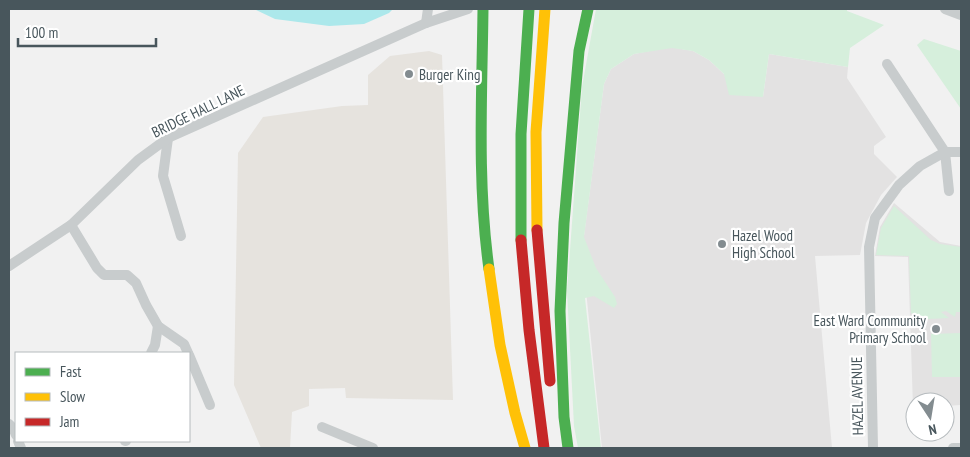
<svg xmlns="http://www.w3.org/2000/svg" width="970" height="457" viewBox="0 0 970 457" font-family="'PT Sans Narrow',sans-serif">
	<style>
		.commercial { fill: #e6e3de }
		.education { fill: #e3e2e2 }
		.green { fill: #d6efdc }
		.water { fill: #ace8eb }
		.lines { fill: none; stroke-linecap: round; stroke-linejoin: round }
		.street { stroke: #c8cccd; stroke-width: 10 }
		.fast { stroke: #4caf50; stroke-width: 11 }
		.slow { stroke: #ffc107; stroke-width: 11 }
		.jam { stroke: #c62828; stroke-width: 11 }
		.poi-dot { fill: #838c90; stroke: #fff; stroke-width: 2 }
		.labels { text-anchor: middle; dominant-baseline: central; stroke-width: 4.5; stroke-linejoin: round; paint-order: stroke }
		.poi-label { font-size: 15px; fill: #48565c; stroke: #fff; text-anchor: start }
		.street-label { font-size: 15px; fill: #48565c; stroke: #fff }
	</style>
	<rect width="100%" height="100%" fill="#f1f1f1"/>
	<!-- commercial -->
	<polygon class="commercial" points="429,51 442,55 453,400 346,398 345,388 309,389 309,406 292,412 290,448 261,448 234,385 238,153 263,117 342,106 368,105 368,75 390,56"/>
	<!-- education -->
	<g class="education">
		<polygon points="670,47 693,51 709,60 724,74 763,97 769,54 848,67 847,78 886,137 874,146 874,154 897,177 881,195 866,223 860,255 815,256 832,448 602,448 582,251 604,84 611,69 634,54"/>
		<polygon points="894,203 940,242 961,246 961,405 945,406 945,402 915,402 915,407 913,407 908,257 875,256 880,227"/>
	</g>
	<!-- green -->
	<g class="green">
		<polygon points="596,9 847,9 847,11 884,25 850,48 848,67 769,54 763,97 729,95 724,74 709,60 693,51 672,48 634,54 611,69 604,84 584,237 596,268 615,297 617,304 614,308 594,296 585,298 601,448 578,448 574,426 567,291 582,87"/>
		<polygon points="924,39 961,51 961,109 917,45"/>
		<polygon points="894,206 931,240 940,244 961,247 961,312 956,312 955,317 946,311 941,312 949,318 928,319 911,313 909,256 876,255 881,228"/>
		<polygon points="961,333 961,377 932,377 931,334"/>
	</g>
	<!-- water -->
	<polygon class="water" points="254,9 393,9 389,13 364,24 329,26 275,19"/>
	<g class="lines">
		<!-- street -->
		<g class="street">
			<polyline points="945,9 961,15"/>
			<polyline points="426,23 428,9"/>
			<polyline points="887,64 945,152 949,191"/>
			<polyline points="168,138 163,176 181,236"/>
			<polyline points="71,225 97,268 104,275 127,275 136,283 146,305 158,326 184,344 188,353"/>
			<polyline points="9,266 71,225 138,160 168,138 426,23 468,9"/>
			<polyline points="151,353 155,345 158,326"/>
			<polyline points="189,355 210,405"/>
			<polyline points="9,424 13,428 16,435"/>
			<polyline points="322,427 373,448"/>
			<polyline points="18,441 21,448"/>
			<polyline points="125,441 126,441"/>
			<polyline points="873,448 869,247 875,218 899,185 920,166 945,152 961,152"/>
			<polyline points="953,448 961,448"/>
		</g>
		<!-- fast -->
		<g class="fast">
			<path d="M483,9C482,95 477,183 489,269"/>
			<polyline points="521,240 521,134 529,9"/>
			<polyline points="568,448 564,417 560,311 564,223 579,51 588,9"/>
		</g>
		<!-- slow -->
		<g class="slow">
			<polyline points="537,230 536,132 545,9"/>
			<polyline points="489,269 500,345 515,413 525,448"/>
		</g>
		<!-- jam -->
		<g class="jam">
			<polyline points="537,230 550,381"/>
			<polyline points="521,240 529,330 544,448"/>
		</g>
	</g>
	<!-- markers -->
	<g class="poi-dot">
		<circle cx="409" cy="74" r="5"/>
		<circle cx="722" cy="244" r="5"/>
		<circle cx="936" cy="329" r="5"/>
	</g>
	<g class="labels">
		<!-- poi labels -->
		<g class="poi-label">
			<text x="419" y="74">Burger King</text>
			<text x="732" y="235">Hazel Wood<tspan x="732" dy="17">High School</tspan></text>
			<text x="926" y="320" text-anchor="end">East Ward Community<tspan x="926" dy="17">Primary School</tspan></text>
		</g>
		<!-- street labels -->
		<g class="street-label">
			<text transform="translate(198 111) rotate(-26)">BRIDGE HALL LANE</text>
			<text transform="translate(857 396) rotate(-91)">HAZEL AVENUE</text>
		</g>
	</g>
	<!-- border -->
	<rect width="970" height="457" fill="none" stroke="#48565c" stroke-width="20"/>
	<!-- legend -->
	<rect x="15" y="352" width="175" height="90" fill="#ffffff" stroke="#b6bbbe"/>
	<rect x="25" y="368" width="25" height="8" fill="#4caf50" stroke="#b6bbbe"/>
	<text x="60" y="377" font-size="15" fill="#48565c">Fast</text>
	<rect x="25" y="393" width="25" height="8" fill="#ffc107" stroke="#b6bbbe"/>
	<text x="60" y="402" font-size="15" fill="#48565c">Slow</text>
	<rect x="25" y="418" width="25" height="8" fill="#c62828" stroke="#b6bbbe"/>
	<text x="60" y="427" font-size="15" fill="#48565c">Jam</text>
	<!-- north arrow -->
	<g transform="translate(930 417) rotate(168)"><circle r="24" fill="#ffffff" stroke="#b6bbbe"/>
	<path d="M0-4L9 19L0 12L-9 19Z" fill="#838c90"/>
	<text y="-8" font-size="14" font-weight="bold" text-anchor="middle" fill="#48565c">N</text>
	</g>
	<!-- scale -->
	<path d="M18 38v8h138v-8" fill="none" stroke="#48565c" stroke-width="2.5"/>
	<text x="25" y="38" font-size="15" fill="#48565c" stroke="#ffffff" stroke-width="4" paint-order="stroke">100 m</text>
</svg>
